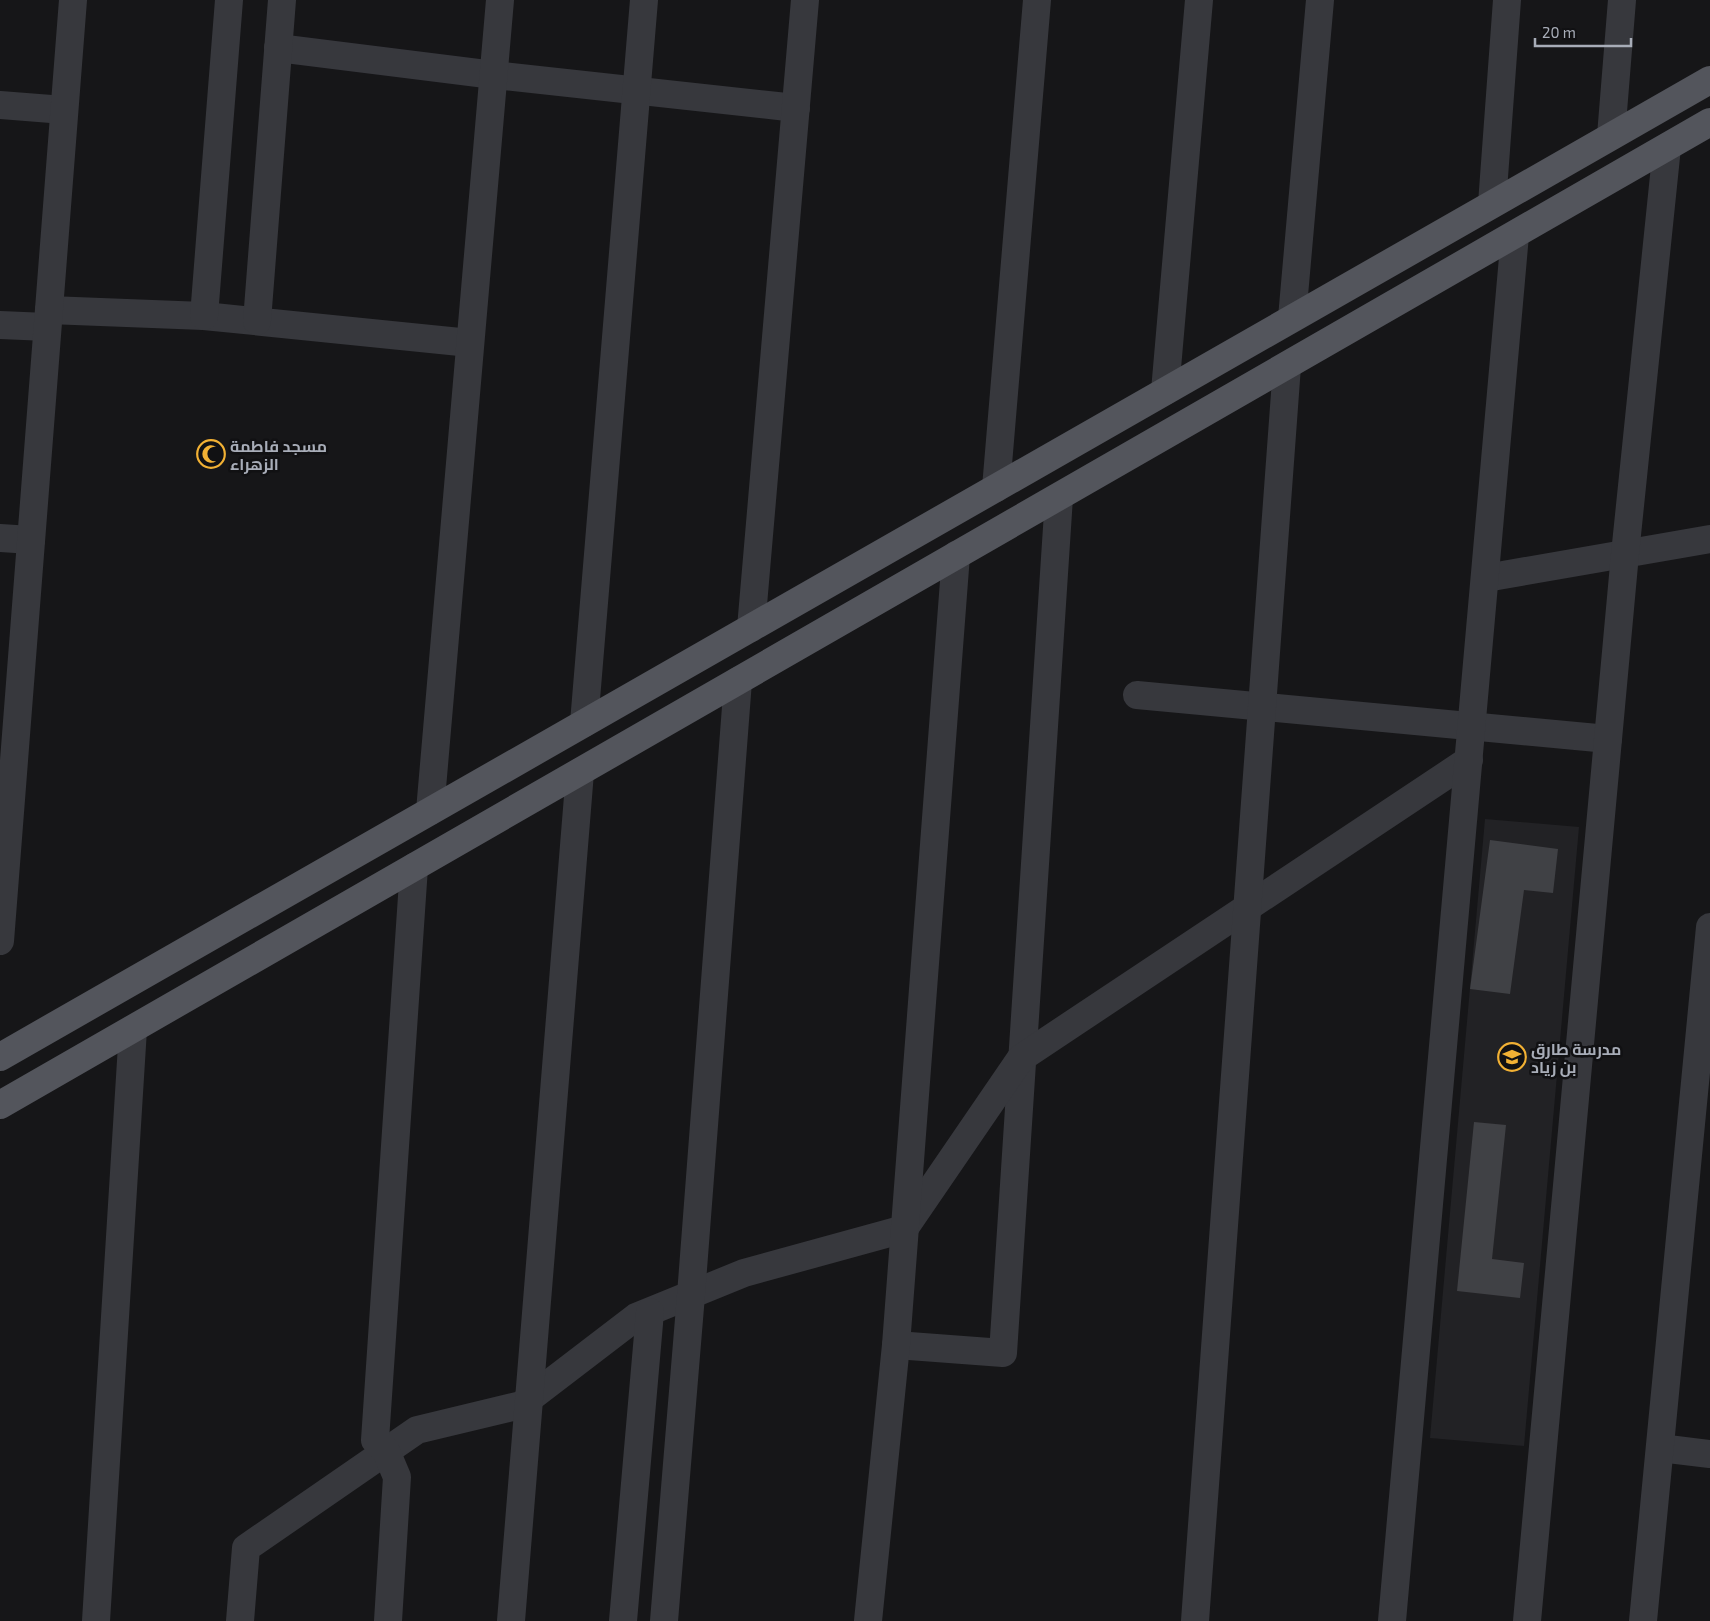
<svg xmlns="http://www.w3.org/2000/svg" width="1710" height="1621" viewBox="0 0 1710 1621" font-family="'Exo 2',Cairo,sans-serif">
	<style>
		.built { fill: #222225 }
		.building { fill: #404145 }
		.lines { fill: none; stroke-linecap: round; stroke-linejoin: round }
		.minor { stroke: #37383d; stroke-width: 28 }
		.major { stroke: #53555c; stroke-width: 28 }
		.labels { text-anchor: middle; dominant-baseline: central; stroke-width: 5; stroke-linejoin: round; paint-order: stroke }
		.poi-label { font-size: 16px; font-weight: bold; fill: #a8adb8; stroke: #111113; text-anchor: start }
	</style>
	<rect width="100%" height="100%" fill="#161618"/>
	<!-- built -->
	<polygon class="built" points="1485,819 1579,827 1524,1446 1430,1438"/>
	<!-- building -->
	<g class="building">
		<polygon points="1490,840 1558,849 1553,893 1524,890 1510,994 1470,989"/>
		<polygon points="1474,1122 1506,1125 1492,1259 1524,1263 1520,1298 1457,1291"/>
	</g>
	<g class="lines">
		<!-- minor -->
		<g class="minor">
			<polyline points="278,48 494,75 796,108"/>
			<polyline points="0,105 64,110"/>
			<polyline points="1611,136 1622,0"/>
			<polyline points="1492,204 1507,0"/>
			<polyline points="49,310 204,316 470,343"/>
			<polyline points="204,316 229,0"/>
			<polyline points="1292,318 1320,0"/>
			<polyline points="257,321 282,0"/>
			<polyline points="0,325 47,327"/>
			<polyline points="1165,391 1199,0"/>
			<polyline points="996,488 1037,0"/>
			<polyline points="0,538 31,540"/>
			<polyline points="1486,578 1710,539"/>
			<polyline points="751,628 805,0"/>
			<polyline points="1137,695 1608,739"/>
			<polyline points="584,723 644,0"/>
			<polyline points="430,811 500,0"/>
			<polyline points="0,941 73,0"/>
			<polyline points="896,1345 1003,1353 1059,497"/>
			<polyline points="1660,1448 1710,1454"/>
			<polyline points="96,1621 133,1029"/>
			<polyline points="240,1621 246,1548 417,1430 521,1405 636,1317 744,1273 904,1229 1021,1058 1469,760"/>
			<polyline points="388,1621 397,1477 386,1451 375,1440 414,867"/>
			<polyline points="511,1621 580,772"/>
			<polyline points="623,1621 650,1312"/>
			<polyline points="664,1621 691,1295 738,681"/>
			<polyline points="868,1621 896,1345 956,555"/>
			<polyline points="1195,1621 1287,366"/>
			<polyline points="1392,1621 1515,235"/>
			<polyline points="1527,1621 1625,554 1667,147"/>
			<polyline points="1643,1621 1710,927"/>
		</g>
		<!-- major -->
		<g class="major">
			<polyline points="0,1057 1710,80"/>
			<polyline points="0,1105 1710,122"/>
		</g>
	</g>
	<!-- icons -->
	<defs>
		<symbol id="mosque-ring" viewBox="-11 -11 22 22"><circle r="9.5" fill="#111113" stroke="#f2b134" stroke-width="1.5"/><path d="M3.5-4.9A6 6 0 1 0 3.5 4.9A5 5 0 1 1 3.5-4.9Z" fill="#f2b134"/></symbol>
		<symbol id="school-ring" viewBox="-11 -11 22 22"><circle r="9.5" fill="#111113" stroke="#f2b134" stroke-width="1.5"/><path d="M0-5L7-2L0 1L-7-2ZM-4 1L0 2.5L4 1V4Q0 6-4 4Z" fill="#f2b134"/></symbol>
	</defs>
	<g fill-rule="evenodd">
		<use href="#mosque-ring" x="195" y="438" width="32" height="32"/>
		<use href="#school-ring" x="1496" y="1041" width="32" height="32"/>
	</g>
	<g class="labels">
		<!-- poi labels -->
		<g class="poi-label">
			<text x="230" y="445">مسجد فاطمة<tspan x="230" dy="18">الزهراء</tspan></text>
			<text x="1531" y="1048">مدرسة طارق<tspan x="1531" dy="18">بن زياد</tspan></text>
		</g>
	</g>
	<!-- scale -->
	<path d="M1535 38v8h96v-8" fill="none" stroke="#a8adb8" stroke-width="2.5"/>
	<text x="1542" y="38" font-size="15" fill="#a8adb8" stroke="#111113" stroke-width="4" paint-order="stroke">20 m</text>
</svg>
